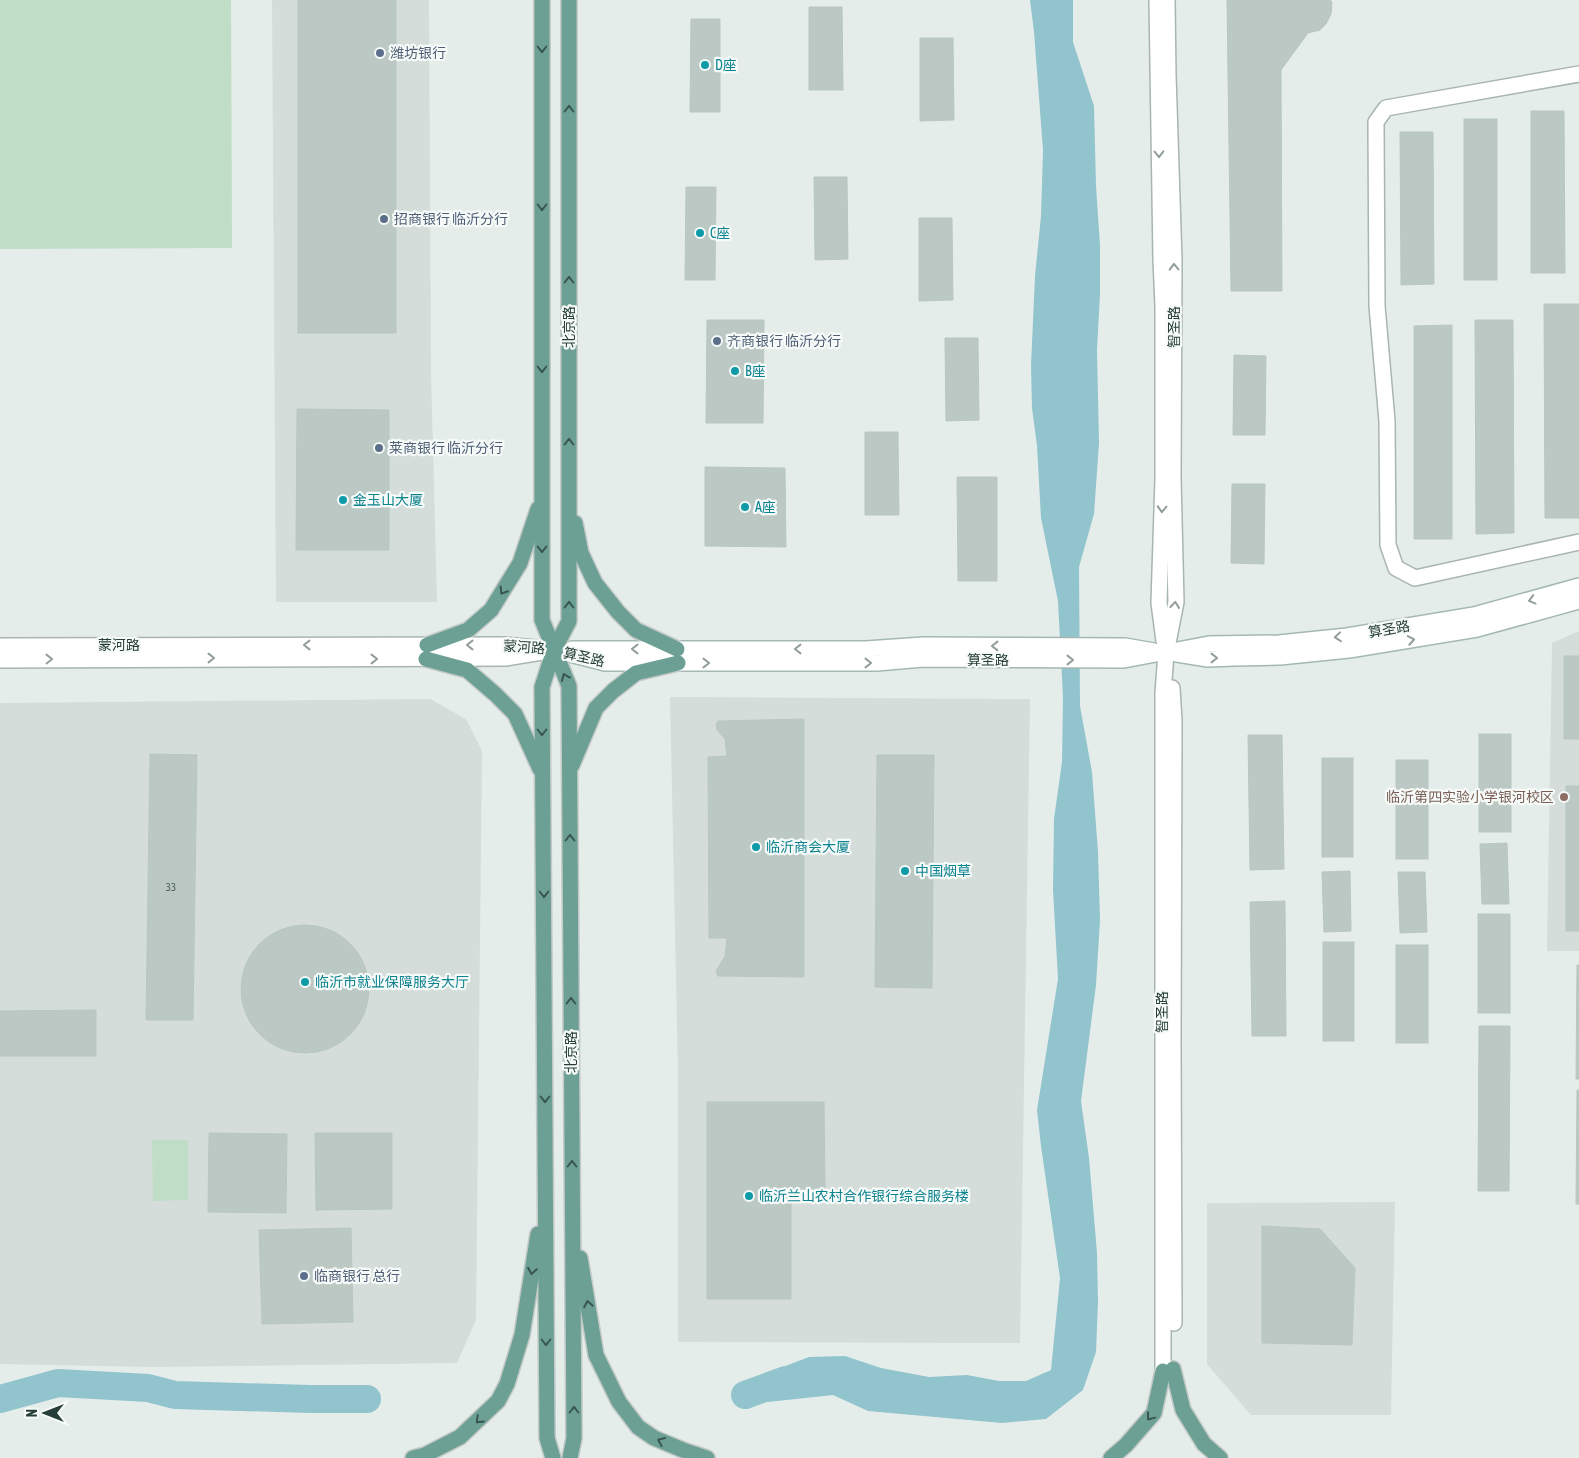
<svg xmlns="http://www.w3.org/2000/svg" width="1579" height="1458" viewBox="0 0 1579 1458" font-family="'Asap Condensed','Noto Sans SC',sans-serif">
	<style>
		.built { fill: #d4ddd9 }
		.green { fill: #c0ddc8 }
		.water { fill: #92c4ce }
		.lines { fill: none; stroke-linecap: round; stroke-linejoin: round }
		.river { stroke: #92c4ce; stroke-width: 28 }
		.building { fill: #bbc8c3; stroke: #b8c7c1 }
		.minor-casing { stroke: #a8b5b1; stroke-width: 18 }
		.tertiary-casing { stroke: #a8b5b1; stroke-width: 18 }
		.secondary-casing { stroke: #a4b8b2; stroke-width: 18 }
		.primary-casing { stroke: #c2c9c7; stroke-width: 18 }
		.minor { stroke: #fff; stroke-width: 15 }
		.tertiary { stroke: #fff; stroke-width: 15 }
		.secondary { stroke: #fff; stroke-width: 15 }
		.primary { stroke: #6da094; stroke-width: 15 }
		.oneway { stroke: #38564f }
		.oneway2 { stroke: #929e9c }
		.service-dot { fill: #5c6f8a; stroke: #f6faf8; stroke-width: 2 }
		.culture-dot { fill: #0f9aa8; stroke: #f6faf8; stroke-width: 2 }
		.education-dot { fill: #8d6e63; stroke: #f6faf8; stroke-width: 2 }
		.labels { text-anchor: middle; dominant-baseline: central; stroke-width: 4.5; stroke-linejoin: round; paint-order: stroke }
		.number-label { font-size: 11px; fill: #4b605b }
		.service-label { font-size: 14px; fill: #4e5e75; stroke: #f6faf8; text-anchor: start }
		.culture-label { font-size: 14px; fill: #0d838f; stroke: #f6faf8; text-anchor: start }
		.street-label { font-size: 14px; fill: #263e38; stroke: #f6faf8 }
		.education-label { font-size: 14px; fill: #785e54; stroke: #f6faf8; text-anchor: end }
	</style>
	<rect width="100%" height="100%" fill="#e5edea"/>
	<!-- built -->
	<g class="built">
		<polygon points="272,0 429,0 431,372 437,602 276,602"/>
		<polygon points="1579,631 1579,951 1547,951 1552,643"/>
		<polygon points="670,697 1030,699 1020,1343 678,1342 678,1072"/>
		<polygon points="430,699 466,719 482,751 476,1320 457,1363 152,1367 0,1364 0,703"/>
		<polygon points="1395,1202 1391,1415 1251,1415 1207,1364 1207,1203"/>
	</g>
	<!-- green -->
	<g class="green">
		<polygon points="0,0 231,0 232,248 0,249"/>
		<polygon points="152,1140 188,1140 188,1200 153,1201"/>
	</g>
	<!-- water -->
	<polygon class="water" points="1030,0 1073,0 1073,42 1094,106 1096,186 1100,246 1100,294 1097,350 1099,443 1094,514 1079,567 1080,706 1092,772 1098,852 1100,920 1096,985 1081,1101 1089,1158 1097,1253 1098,1301 1096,1352 1083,1390 1046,1419 1002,1423 868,1411 833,1395 768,1402 750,1394 759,1380 767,1373 809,1357 845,1356 881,1368 929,1377 967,1375 999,1381 1026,1381 1051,1370 1060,1278 1041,1146 1037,1110 1058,979 1053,890 1054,819 1062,762 1063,697 1058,601 1041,518 1037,446 1032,408 1031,365 1035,276 1041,216 1043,150 1034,32"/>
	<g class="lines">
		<!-- river -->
		<g class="river">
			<polyline points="745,1395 786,1380"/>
			<polyline points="0,1399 58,1383 148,1388 175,1395 310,1399 367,1399"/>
		</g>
	</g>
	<!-- building -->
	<g class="building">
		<rect x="298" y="0" width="98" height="333"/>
		<polygon points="1227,0 1330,0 1332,2 1331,14 1326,24 1320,30 1308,33 1281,70 1282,291 1231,291"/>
		<polygon points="809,7 842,7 843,90 809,90"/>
		<polygon points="691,19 720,19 720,112 690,112"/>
		<polygon points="920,38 953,38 954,120 920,121"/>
		<polygon points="1531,111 1564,111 1565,273 1531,273"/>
		<rect x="1464" y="119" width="33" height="161"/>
		<polygon points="1400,132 1433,132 1434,284 1401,285"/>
		<polygon points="814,177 847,177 848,259 815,260"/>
		<polygon points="686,187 716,187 715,280 685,280"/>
		<polygon points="919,218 952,218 953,300 919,301"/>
		<polygon points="1544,304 1579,304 1579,518 1545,518"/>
		<polygon points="707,320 764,320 763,423 706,423"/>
		<polygon points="1475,320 1513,320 1514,533 1476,534"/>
		<polygon points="1452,325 1452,539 1414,539 1414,326"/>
		<polygon points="945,338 978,338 979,420 946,421"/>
		<polygon points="1234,355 1266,356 1265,435 1233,435"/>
		<polygon points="297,409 389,410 389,550 296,550"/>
		<polygon points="865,432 898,432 899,515 865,515"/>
		<polygon points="705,467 785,468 786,547 705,546"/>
		<polygon points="957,477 997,477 997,581 958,581"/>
		<polygon points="1232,484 1265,484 1264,564 1231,563"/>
		<rect x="1564" y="656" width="15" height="83"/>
		<polygon points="804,719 804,977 718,976 716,971 725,956 727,938 709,938 708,757 727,756 725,739 717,730 716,725 718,721"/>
		<rect x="1479" y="734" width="32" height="98"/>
		<polygon points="1248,735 1282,735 1284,869 1250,870"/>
		<polygon points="150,754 197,755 193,1020 146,1020"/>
		<polygon points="877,755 934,755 932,988 875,987"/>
		<rect x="1322" y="758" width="31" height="99"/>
		<rect x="1396" y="760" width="32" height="99"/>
		<rect x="1566" y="786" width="13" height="145"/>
		<polygon points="1507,843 1509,904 1482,904 1480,844"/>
		<polygon points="1350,871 1351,931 1324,932 1322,872"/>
		<polygon points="1398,872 1425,872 1427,932 1400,933"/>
		<polygon points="1285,901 1286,1036 1252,1036 1250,902"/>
		<rect x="1478" y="914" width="32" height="99"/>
		<circle cx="305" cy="989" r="64"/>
		<rect x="1323" y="942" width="31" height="99"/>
		<rect x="1396" y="945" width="32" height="98"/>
		<polygon points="1577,965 1579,965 1579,1079 1576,1079"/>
		<polygon points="96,1010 96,1056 0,1056 0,1011"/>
		<polygon points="1479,1026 1510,1026 1509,1191 1478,1191"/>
		<polygon points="1577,1090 1579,1090 1579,1204 1576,1204"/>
		<polygon points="707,1102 824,1102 825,1189 791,1189 791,1299 707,1299"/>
		<polygon points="209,1133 287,1134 286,1213 208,1212"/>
		<polygon points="315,1133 392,1133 392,1209 316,1210"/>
		<polygon points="1262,1226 1320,1229 1355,1268 1352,1345 1262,1343"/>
		<polygon points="351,1228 353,1322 262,1324 259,1230"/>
	</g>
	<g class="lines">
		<defs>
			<polyline id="minor" points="1579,74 1386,108 1376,122 1377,306 1387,421 1388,545 1396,568 1415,578 1579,542"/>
			<g id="tertiary">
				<polyline points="1157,0 1161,260 1163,306 1163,479 1159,603 1164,641"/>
				<polyline points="0,646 505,645 535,648"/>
				<polyline points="0,660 506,658 554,650"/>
				<polyline points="1172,688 1174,721 1173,1043 1174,1323"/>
				<polyline points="1163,1371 1163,693 1166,653 1176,602 1173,478 1174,260 1168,75 1167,0"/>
			</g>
			<g id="secondary">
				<polyline points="572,649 866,649 923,645 1125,646 1154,651"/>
				<polyline points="554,650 605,663 877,663 923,659 1124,660 1209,644 1279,643 1347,636 1474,615 1579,586"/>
				<polyline points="1177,654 1208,659 1235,658 1280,657 1349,650 1477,629 1579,601"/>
			</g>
			<g id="primary">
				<polyline points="542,0 542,620 569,686 574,1438 570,1458"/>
				<polyline points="575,523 581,553 595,583 618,612 636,630 677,649"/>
				<polyline points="427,645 468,630 491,610 520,563 538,509"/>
				<polyline points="426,659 467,670 495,694 515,714 540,769"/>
				<polyline points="572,765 596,708 613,691 636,673 678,663"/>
				<polyline points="580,1258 596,1355 619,1402 638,1427 654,1438 683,1450 707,1458"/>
				<polyline points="1173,1369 1183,1410 1204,1444 1220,1458"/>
				<polyline points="413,1458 425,1455 460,1437 498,1401 507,1384 522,1335 538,1234"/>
				<polyline points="553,1458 547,1438 542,687 554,650 569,621 569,0"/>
				<polyline points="1111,1458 1126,1445 1154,1413 1163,1371"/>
			</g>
		</defs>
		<!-- minor casing -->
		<use href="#minor" class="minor-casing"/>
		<!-- tertiary casing -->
		<use href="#tertiary" class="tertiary-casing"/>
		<!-- secondary casing -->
		<use href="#secondary" class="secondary-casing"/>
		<!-- primary casing -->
		<use href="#primary" class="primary-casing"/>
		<!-- minor -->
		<use href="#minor" class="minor"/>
		<!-- tertiary -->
		<use href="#tertiary" class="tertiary"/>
		<!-- secondary -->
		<use href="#secondary" class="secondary"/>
		<!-- primary -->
		<use href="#primary" class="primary"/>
	</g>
	<!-- one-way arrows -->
	<defs><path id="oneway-chevron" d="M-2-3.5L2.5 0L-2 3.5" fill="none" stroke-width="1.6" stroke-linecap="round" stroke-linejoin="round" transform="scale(1.25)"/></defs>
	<g class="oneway">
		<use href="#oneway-chevron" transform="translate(542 49) rotate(90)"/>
		<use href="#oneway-chevron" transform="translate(569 109) rotate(-90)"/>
		<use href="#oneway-chevron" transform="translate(542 207) rotate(90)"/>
		<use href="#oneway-chevron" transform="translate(569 280) rotate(-90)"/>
		<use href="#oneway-chevron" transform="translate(542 369) rotate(90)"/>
		<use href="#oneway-chevron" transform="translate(569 442) rotate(-90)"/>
		<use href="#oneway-chevron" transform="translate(542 549) rotate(90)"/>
		<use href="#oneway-chevron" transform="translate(503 591) rotate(122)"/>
		<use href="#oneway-chevron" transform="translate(569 605) rotate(-90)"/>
		<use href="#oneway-chevron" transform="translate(565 677) rotate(-113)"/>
		<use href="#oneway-chevron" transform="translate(542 732) rotate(90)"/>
		<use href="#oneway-chevron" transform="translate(570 838) rotate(-90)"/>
		<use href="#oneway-chevron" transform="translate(544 894) rotate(90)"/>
		<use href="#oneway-chevron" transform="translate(571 1001) rotate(-90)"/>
		<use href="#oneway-chevron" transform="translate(545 1099) rotate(90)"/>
		<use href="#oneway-chevron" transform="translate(572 1164) rotate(-90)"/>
		<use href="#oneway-chevron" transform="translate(532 1271) rotate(99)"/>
		<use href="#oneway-chevron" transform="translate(588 1304) rotate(-100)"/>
		<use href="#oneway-chevron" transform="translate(546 1342) rotate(90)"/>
		<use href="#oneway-chevron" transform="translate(574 1410) rotate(-90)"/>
		<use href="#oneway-chevron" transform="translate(1150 1417) rotate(127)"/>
		<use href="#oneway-chevron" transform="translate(479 1420) rotate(136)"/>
		<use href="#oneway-chevron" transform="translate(661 1441) rotate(-157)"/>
	</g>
	<g class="oneway2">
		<use href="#oneway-chevron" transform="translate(1159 154) rotate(89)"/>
		<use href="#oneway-chevron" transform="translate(1174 267) rotate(-91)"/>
		<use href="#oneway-chevron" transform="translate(1162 509) rotate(92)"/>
		<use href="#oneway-chevron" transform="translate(1532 600) rotate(165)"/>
		<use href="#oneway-chevron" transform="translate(1175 605) rotate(-83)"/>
		<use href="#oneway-chevron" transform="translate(1338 637) rotate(174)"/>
		<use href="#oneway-chevron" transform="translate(1411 640) rotate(-10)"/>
		<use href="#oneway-chevron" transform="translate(307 645) rotate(180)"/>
		<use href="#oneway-chevron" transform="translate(470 645) rotate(180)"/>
		<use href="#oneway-chevron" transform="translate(995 646) rotate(-180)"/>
		<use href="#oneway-chevron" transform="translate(635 649) rotate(180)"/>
		<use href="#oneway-chevron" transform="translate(798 649) rotate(180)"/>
		<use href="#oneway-chevron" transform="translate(211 658)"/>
		<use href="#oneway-chevron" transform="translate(1214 658)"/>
		<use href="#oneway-chevron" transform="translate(49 659) rotate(-1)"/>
		<use href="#oneway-chevron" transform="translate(374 659)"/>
		<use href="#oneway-chevron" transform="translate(1070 660)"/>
		<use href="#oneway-chevron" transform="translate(706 663)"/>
		<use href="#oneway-chevron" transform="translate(868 663)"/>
	</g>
	<!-- markers -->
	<g class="service-dot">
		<circle cx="380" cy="53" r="5"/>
		<circle cx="384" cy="219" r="5"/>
		<circle cx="717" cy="341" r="5"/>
		<circle cx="379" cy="448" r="5"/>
		<circle cx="304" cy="1276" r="5"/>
	</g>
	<g class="culture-dot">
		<circle cx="705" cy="65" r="5"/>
		<circle cx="700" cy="233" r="5"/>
		<circle cx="735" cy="371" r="5"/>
		<circle cx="343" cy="500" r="5"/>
		<circle cx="745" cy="507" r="5"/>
		<circle cx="756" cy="847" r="5"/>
		<circle cx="905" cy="871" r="5"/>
		<circle cx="305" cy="982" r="5"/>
		<circle cx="749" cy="1196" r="5"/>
	</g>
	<circle class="education-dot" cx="1564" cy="797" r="5"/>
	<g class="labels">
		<!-- number labels -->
		<g class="number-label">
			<text x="171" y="887">33</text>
		</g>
		<!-- service labels -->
		<g class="service-label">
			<text x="390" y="53">潍坊银行</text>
			<text x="394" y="219">招商银行 临沂分行</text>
			<text x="727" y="341">齐商银行 临沂分行</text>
			<text x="389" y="448">莱商银行 临沂分行</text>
			<text x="314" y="1276">临商银行 总行</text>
		</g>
		<!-- culture labels -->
		<g class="culture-label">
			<text x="715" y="65">D座</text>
			<text x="710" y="233">C座</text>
			<text x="745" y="371">B座</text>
			<text x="353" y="500">金玉山大厦</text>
			<text x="755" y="507">A座</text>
			<text x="766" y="847">临沂商会大厦</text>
			<text x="915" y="871">中国烟草</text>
			<text x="315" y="982">临沂市就业保障服务大厅</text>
			<text x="759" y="1196">临沂兰山农村合作银行综合服务楼</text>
		</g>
		<!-- street labels -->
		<g class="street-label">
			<text transform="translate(569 327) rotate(-90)">北京路</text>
			<text transform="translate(1174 327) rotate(-90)">智圣路</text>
			<text transform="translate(1389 629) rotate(-10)">算圣路</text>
			<text x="119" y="645">蒙河路</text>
			<text transform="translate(524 647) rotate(4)">蒙河路</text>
			<text transform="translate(584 657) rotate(13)">算圣路</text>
			<text x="988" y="660">算圣路</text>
			<text transform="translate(1162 1012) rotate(-90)">智圣路</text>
			<text transform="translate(571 1052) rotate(-90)">北京路</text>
		</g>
		<!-- education labels -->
		<g class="education-label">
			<text x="1554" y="797">临沂第四实验小学银河校区</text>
		</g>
	</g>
	<!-- north arrow -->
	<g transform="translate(45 1413) rotate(270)" stroke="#f6faf8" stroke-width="4" paint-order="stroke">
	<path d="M0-4L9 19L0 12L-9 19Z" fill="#263e38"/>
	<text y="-8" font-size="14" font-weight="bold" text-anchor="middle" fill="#263e38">N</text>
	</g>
</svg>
